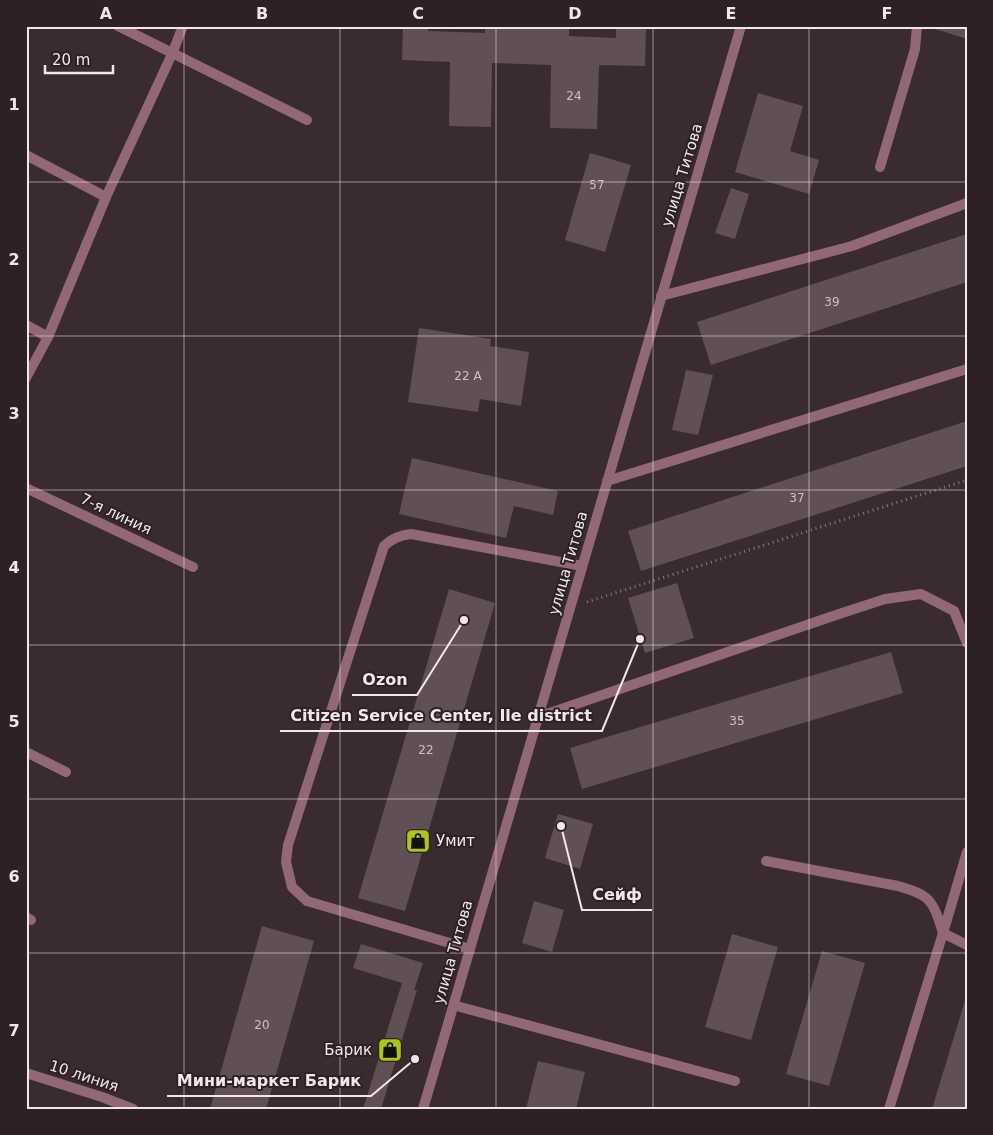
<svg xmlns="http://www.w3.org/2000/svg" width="993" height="1135" viewBox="0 0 993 1135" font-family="'DejaVu Sans',sans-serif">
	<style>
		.building { fill: #605055 }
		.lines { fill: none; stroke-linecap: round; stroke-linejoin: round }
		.path { stroke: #877a7e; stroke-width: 3; stroke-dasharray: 1 4; stroke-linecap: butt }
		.service { stroke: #926777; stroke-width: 10 }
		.minor { stroke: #926777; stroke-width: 10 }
		.tertiary { stroke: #926777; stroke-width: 10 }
		.grid { fill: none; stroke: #f1e7ea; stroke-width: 1; stroke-opacity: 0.55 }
		.labels { text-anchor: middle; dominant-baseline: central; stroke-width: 4; stroke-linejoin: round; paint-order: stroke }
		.number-label { font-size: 12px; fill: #cdc1c5 }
		.street-label { font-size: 15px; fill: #f1e7ea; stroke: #2e2126 }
		.poi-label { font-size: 15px; fill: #f1e7ea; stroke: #2e2126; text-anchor: start }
		.leader { fill: none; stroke: #f1e7ea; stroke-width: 2 }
		.callout-dot { fill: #f1e7ea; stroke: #2e2126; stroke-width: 2 }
		.callout-label { font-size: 16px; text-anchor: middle; font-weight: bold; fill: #f1e7ea; stroke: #2e2126; stroke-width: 4; stroke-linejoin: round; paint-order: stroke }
		.neatline { fill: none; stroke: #f1e7ea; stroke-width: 2 }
		.grid-label { font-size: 16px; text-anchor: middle; font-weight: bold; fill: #f1e7ea }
	</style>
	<rect width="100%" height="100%" fill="#392b30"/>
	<!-- building -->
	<g class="building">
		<polygon points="403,26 428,26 428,31 485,33 485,26 569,26 569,36 616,38 616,26 646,26 645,66 599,65 597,129 550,128 551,65 492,63 491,127 449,126 450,62 402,60"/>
		<polygon points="967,26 967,39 929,27 929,26"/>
		<polygon points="758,93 803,106 790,151 819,160 809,194 735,172"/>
		<polygon points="590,153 631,165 605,252 565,240"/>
		<polygon points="731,188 749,194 735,239 715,233"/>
		<polygon points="967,234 967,282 711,365 697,322"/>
		<polygon points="419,328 491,339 490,346 529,352 521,406 480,399 478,412 408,402"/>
		<polygon points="686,370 713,375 698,435 672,430"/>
		<polygon points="967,421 967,466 641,571 628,531"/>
		<polygon points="412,458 558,491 553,515 514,506 506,538 399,514"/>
		<polygon points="677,583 694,638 645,653 628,598"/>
		<polygon points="449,589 495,603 405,911 358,898"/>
		<polygon points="891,652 903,693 582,789 570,748"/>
		<polygon points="558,814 593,824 580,869 545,858"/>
		<polygon points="534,901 564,910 552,952 522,943"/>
		<polygon points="262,926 314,941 266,1109 210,1109"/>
		<polygon points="732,934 778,947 751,1040 705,1027"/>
		<polygon points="361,944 423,963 414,990 417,990 381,1109 363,1109 402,983 353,968"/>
		<polygon points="822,951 865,963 829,1086 786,1074"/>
		<polygon points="966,997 967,1109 932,1109"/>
		<polygon points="538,1061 585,1072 576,1109 526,1109"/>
	</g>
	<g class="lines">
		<!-- path -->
		<polyline class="path" points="587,602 967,480"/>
		<!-- service -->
		<g class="service">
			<polyline points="880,167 915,49 917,26"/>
			<polyline points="661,296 852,246 967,203"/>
			<polyline points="607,481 967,369"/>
			<polyline points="538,717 836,615 885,599 921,594 954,611 967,643"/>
			<path d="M766,861L898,886C907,889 917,891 925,897C935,904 939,921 943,933L967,945"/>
			<path d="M470,949L307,901L292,887L286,862L288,845L384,546C392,538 400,535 411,534L582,566"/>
			<polyline points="453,1005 735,1081"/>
		</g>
		<!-- minor -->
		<g class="minor">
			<polyline points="118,26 307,120"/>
			<polyline points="26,155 106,197"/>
			<polyline points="26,325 48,337"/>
			<polyline points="26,378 48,337 106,197 172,54 183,26"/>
			<polyline points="26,488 193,567"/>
			<polyline points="26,752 66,772"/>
			<polyline points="26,917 31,920"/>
			<polyline points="26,1073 102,1097 133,1109"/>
			<polyline points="889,1109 943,933 967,852"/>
		</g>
		<!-- tertiary -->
		<polyline class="tertiary" points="423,1109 741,26"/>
	</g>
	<!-- grid -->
	<path class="grid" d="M184,26V1109M340,26V1109M496,26V1109M653,26V1109M809,26V1109M26,182H967M26,336H967M26,490H967M26,645H967M26,799H967M26,953H967"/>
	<!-- icons -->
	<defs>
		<symbol id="shop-square" viewBox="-11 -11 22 22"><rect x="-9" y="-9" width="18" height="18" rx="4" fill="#abc615" stroke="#2e2126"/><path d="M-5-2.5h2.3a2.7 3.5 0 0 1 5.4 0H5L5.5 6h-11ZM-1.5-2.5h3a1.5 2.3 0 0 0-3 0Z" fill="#111"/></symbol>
	</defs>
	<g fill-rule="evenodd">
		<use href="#shop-square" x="404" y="827" width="28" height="28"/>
		<use href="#shop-square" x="376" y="1036" width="28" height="28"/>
	</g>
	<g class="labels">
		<!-- number labels -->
		<g class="number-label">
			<text x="574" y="96">24</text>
			<text x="597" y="185">57</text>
			<text x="832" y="302">39</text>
			<text x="468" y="376">22 А</text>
			<text x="797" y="498">37</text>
			<text x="737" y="721">35</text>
			<text x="426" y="750">22</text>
			<text x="262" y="1025">20</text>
		</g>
		<!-- street labels -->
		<g class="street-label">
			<text transform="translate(682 175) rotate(-73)">улица Титова</text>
			<text transform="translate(116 514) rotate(25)">7-я линия</text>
			<text transform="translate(568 563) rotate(-74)">улица Титова</text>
			<text transform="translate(453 952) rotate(-74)">улица Титова</text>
			<text transform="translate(84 1076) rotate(18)">10 линия</text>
		</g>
		<!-- poi labels -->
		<g class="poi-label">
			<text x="436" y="841">Умит</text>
			<text x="372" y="1050" text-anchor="end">Барик</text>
		</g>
	</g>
	<!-- callouts -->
	<path class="leader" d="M464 620L417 695H352M640 639L602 731H280M561 826L582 910H652M415 1059L371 1096H167"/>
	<g class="callout-dot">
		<circle cx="464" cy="620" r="5"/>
		<circle cx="640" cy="639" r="5"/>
		<circle cx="561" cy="826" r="5"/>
		<circle cx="415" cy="1059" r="5"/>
	</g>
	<g class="callout-label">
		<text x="385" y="685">Ozon</text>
		<text x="441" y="721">Citizen Service Center, Ile district</text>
		<text x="617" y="900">Сейф</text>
		<text x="269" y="1086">Мини-маркет Барик</text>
	</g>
	<!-- border -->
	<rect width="993" height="1135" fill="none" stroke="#2e2126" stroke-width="55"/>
	<!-- scale -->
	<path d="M45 65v8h68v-8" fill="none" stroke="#f1e7ea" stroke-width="2.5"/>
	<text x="52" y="65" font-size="15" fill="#f1e7ea" stroke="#2e2126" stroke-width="4" paint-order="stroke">20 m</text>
	<rect x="28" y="28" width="938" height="1080" class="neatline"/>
	<g class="grid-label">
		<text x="106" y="19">A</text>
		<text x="262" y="19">B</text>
		<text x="418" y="19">C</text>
		<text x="575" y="19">D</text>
		<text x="731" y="19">E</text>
		<text x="887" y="19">F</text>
		<text x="14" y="110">1</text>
		<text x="14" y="265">2</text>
		<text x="14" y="419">3</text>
		<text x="14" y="573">4</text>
		<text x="14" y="727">5</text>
		<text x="14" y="882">6</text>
		<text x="14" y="1036">7</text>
	</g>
</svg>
